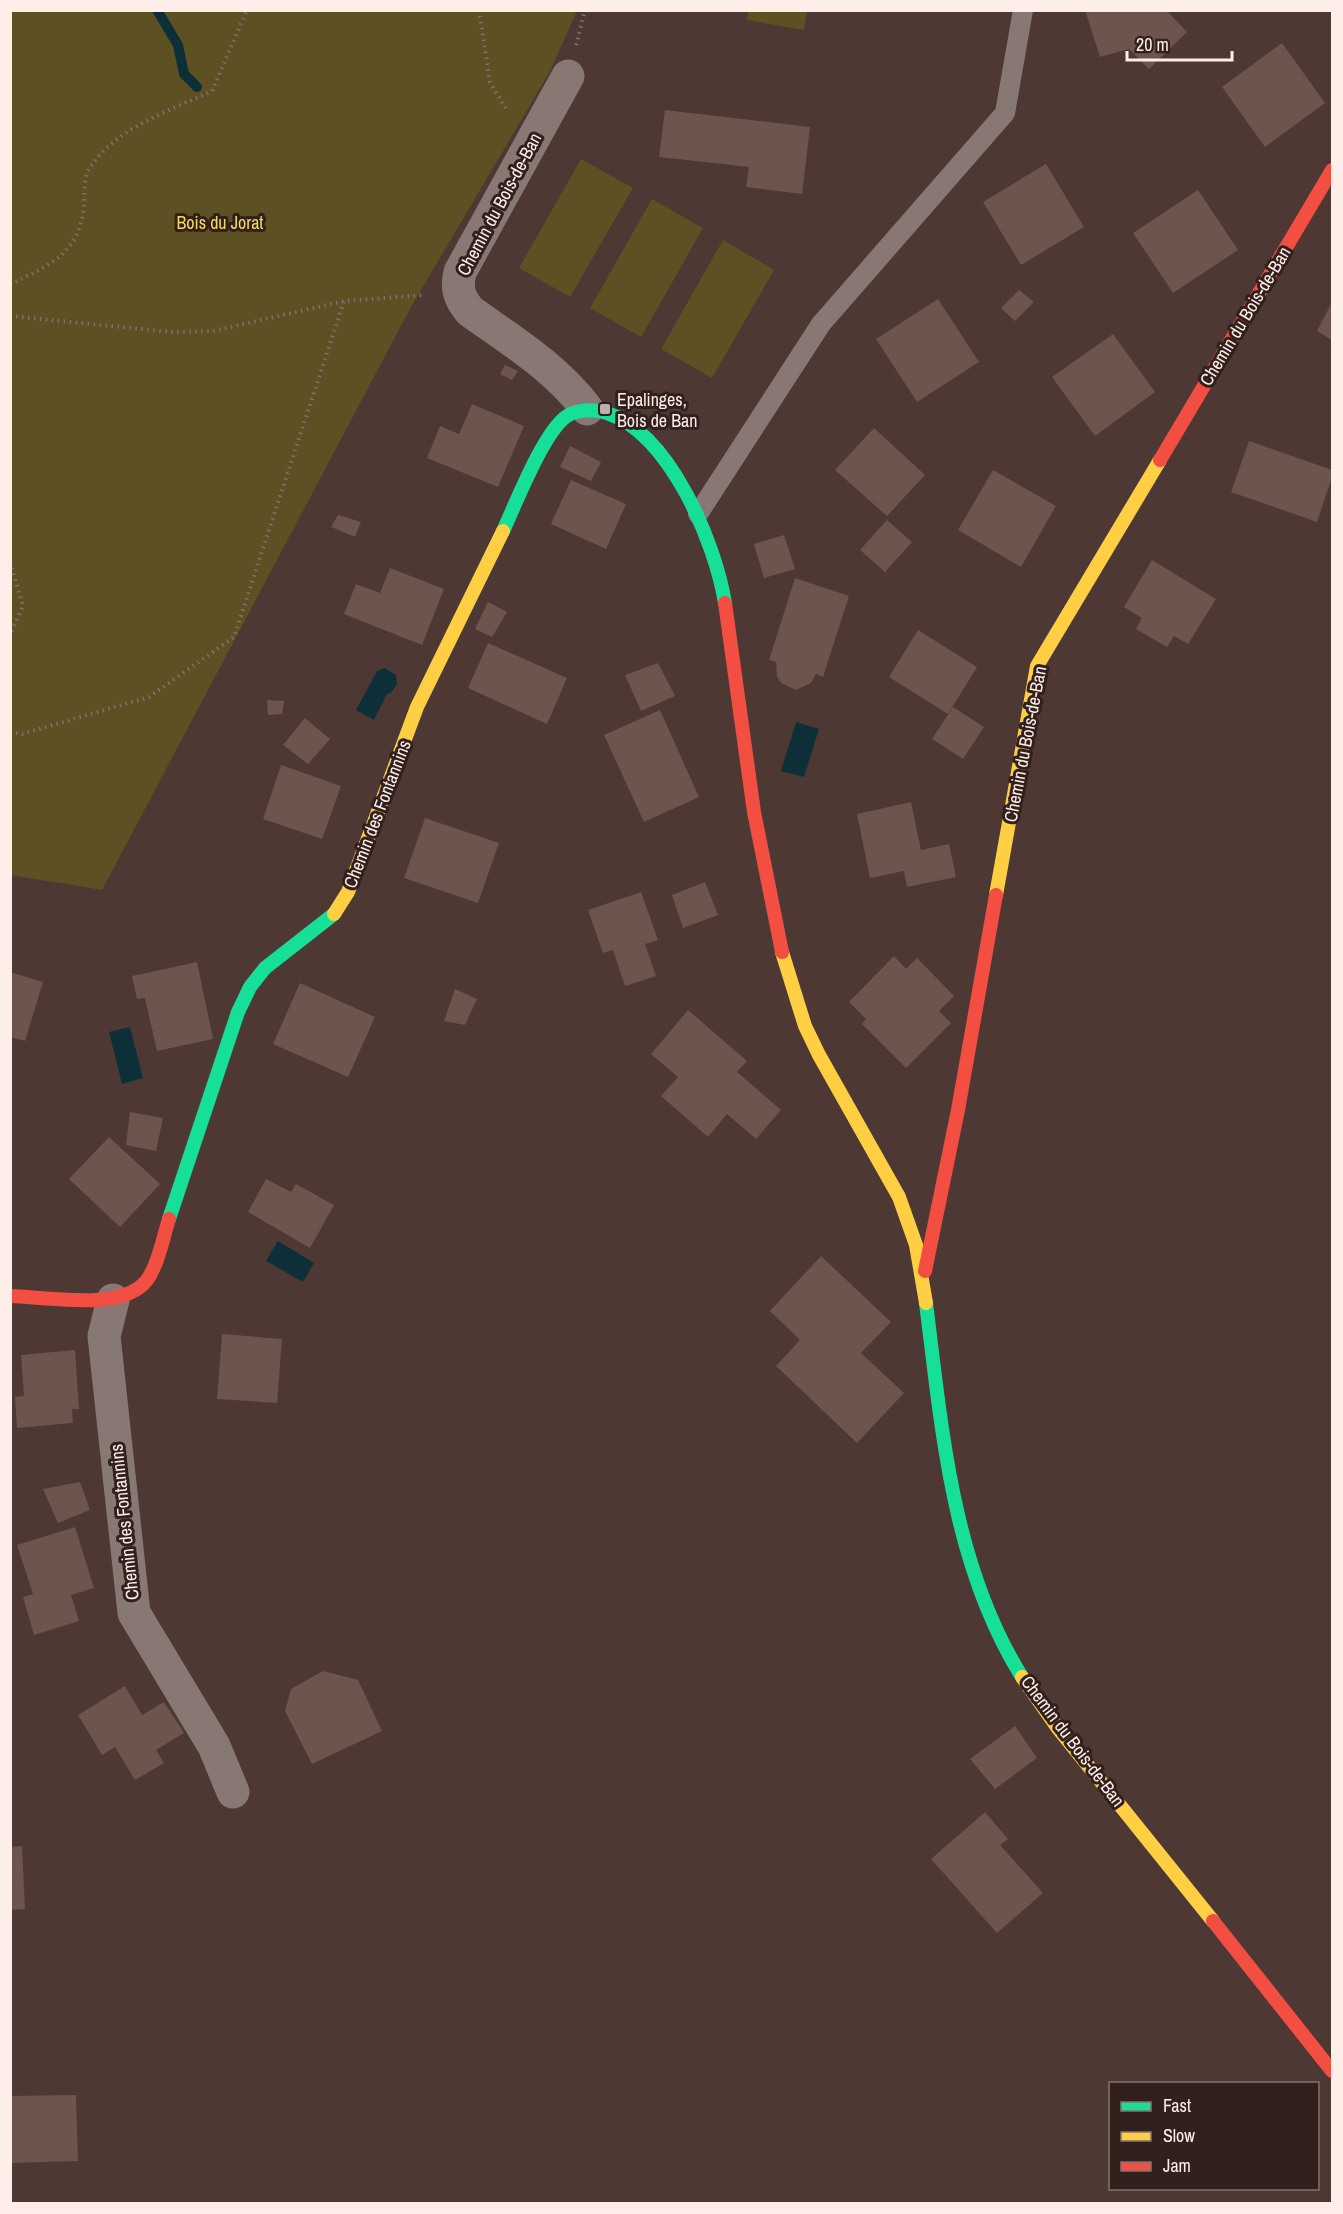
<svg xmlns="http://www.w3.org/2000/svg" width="1343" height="2214" viewBox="0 0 1343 2214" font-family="'Archivo Narrow',sans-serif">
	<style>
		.green { fill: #5d5023 }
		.water { fill: #0d3038 }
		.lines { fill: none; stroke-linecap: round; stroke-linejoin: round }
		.stream { stroke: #0d3038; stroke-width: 10 }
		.building { fill: #6d544d }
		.path { stroke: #80706d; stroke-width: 4; stroke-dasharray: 1.5 4.5; stroke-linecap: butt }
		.lane { stroke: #887874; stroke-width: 20 }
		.street { stroke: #887874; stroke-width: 33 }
		.fast { stroke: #16e098; stroke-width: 14 }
		.slow { stroke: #ffcf43; stroke-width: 14 }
		.jam { stroke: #f24e42; stroke-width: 14 }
		.poi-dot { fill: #bfaea9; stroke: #31201b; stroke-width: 2 }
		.labels { text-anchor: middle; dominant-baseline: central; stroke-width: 6; stroke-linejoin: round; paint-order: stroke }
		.street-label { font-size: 18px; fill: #fdeee9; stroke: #31201b }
		.park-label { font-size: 18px; fill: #f5d95d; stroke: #31201b }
		.poi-label { font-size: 18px; fill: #fdeee9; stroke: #31201b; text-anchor: start }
	</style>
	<rect width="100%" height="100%" fill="#4d3833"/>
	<!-- green -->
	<g class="green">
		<polygon points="10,11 577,11 549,73 411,307 102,890 11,875"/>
		<polygon points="748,11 807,11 804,30 747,20"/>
		<polygon points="581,159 633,188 570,297 519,268"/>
		<polygon points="652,199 703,228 641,337 590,308"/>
		<polygon points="723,240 774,270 712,378 661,349"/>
	</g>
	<!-- water -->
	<g class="water">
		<polygon points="385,668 396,675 397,684 391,693 387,694 374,720 356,710 377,671"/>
		<polygon points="796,722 819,729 804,777 781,771"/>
		<polygon points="130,1027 143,1078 122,1084 109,1032"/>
		<polygon points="278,1241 314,1263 303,1282 266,1261"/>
	</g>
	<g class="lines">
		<!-- stream -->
		<polyline class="stream" points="157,10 178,45 184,74 197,87"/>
	</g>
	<!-- building -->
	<g class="building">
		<polygon points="1085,10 1166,10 1187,32 1149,69 1129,49 1100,57"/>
		<polygon points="1282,43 1325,103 1265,147 1222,87"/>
		<polygon points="665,110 810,127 802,194 746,187 749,167 659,157"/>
		<polygon points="1046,164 1084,227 1021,265 983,202"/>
		<polygon points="1198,190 1238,250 1173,293 1133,233"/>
		<polygon points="1019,290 1034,302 1015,321 1001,308"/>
		<polygon points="938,299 979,362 917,402 876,339"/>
		<polygon points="1332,302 1332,340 1317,331"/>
		<polygon points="1113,334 1155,392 1095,436 1052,377"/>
		<polygon points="505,365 518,371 512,380 500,374"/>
		<polygon points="472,404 524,426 498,487 427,458 440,426 459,434"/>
		<polygon points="874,428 925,475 887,516 835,470"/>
		<polygon points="1249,441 1332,470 1332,477 1317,522 1231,492"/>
		<polygon points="570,446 601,462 591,481 560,467"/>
		<polygon points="993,470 1056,506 1021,567 958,530"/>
		<polygon points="571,480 626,504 606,549 551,524"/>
		<polygon points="338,515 361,522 355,537 331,527"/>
		<polygon points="887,520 912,542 885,572 860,550"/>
		<polygon points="784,535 795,569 764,578 754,544"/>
		<polygon points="1152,560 1216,599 1188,644 1174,636 1167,647 1136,629 1142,618 1124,607"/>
		<polygon points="390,568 444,589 422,645 344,614 356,584 380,593"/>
		<polygon points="795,578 849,596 823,677 816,674 811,683 796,690 781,683 777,677 776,662 769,660"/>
		<polygon points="488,602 507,612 492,637 475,629"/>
		<polygon points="918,630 977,667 948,714 889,677"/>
		<polygon points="488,643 567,678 547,724 468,688"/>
		<polygon points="658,663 675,696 641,711 625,675"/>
		<polygon points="267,700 284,701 282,714 268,715"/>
		<polygon points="953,707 984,727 963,759 932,739"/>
		<polygon points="660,710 699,797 644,822 604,735"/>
		<polygon points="305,718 330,739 308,764 283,745"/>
		<polygon points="281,765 341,786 322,839 263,819"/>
		<polygon points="911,802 921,850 949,844 956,877 907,887 904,871 870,878 857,814"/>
		<polygon points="425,818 499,843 478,903 404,878"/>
		<polygon points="705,882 718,915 683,928 672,895"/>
		<polygon points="641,892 658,940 645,944 656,976 625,986 613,950 603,953 588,910"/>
		<polygon points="894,956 906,969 917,958 954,996 939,1011 951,1023 906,1068 862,1024 866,1019 849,1002"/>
		<polygon points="197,962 213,1039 157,1051 145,998 137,999 132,976"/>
		<polygon points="10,972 43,982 25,1041 10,1037"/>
		<polygon points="300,983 375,1017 348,1077 273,1044"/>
		<polygon points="455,989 477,999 465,1025 444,1021"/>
		<polygon points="688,1010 747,1061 737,1072 781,1110 756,1139 727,1114 708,1137 661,1096 678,1077 651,1054"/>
		<polygon points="130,1112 163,1118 156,1151 126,1145"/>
		<polygon points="109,1137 160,1184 120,1227 69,1179"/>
		<polygon points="266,1179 291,1192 296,1184 334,1205 310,1248 248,1212"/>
		<polygon points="821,1256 891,1322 861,1353 904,1393 857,1443 776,1366 800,1340 770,1311"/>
		<polygon points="222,1334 282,1339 277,1403 217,1399"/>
		<polygon points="75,1350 79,1409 72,1409 73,1423 17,1428 15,1397 24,1396 21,1355"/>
		<polygon points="80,1482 90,1510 58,1523 43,1489"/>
		<polygon points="75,1527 94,1588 71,1595 79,1621 34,1635 23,1597 33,1594 17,1545"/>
		<polygon points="323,1671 358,1680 382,1731 312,1764 285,1711 291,1689"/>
		<polygon points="125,1686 142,1715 164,1702 184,1733 156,1750 164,1763 135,1780 115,1747 102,1755 78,1715"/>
		<polygon points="1015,1726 1037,1758 995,1789 970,1759"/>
		<polygon points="985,1812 1008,1839 1000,1845 1043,1893 997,1933 931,1859"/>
		<polygon points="22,1846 25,1909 10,1910 10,1847"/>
		<polygon points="76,2095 78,2161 10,2163 10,2096"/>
	</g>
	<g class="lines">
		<!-- path -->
		<g class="path">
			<polyline points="479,10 490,82 508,112"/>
			<polyline points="576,45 585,10"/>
			<path d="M10,284C49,266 80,253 84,206C85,195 83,178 89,169C115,128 169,111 212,91L247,10"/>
			<polyline points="10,316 172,332 213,331 344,301 425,295"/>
			<polyline points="10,562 23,606 10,635"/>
			<polyline points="10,732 22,734 149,697 234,637 344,301"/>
		</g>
		<!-- lane -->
		<polyline class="lane" points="698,514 821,324 1005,113 1023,10"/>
		<!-- street -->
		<g class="street">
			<path d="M568,76L460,272C456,288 459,298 470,311C512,341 555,367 587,409"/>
			<polyline points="113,1300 104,1336 134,1613 214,1746 233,1792"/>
		</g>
		<!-- fast -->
		<g class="fast">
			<path d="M503,531C516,503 544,431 567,416C578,409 595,409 607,413C670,434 715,542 725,603"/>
			<polyline points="169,1219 238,1012 250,987 265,968 334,914"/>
			<path d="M926,1303C942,1430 952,1565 1022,1677"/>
		</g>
		<!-- slow -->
		<g class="slow">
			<polyline points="996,895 1037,666 1160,460"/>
			<polyline points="334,914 348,892 417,707 503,531"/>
			<polyline points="782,952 805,1026 819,1055 899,1197 916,1245 926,1303"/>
			<polyline points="1022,1677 1057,1727 1213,1921"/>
		</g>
		<!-- jam -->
		<g class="jam">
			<polyline points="1160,460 1332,170"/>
			<polyline points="725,603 754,812 782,952"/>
			<polyline points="925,1271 958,1110 996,895"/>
			<path d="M10,1296C47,1297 123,1312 147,1280C158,1265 163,1238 169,1219"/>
			<polyline points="1213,1921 1332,2071"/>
		</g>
	</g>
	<!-- markers -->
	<rect class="poi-dot" x="599" y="403" width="12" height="12" rx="3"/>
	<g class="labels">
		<!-- street labels -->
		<g class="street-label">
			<text transform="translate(499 204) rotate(-62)">Chemin du Bois-de-Ban</text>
			<text transform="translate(1245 316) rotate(-59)">Chemin du Bois-de-Ban</text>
			<text transform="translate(1025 744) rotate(-79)">Chemin du Bois-de-Ban</text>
			<text transform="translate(377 814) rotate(-69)">Chemin des Fontannins</text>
			<text transform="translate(124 1522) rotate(-96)">Chemin des Fontannins</text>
			<text transform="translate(1073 1741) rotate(53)">Chemin du Bois-de-Ban</text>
		</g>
		<!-- park labels -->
		<g class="park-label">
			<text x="220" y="222">Bois du Jorat</text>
		</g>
		<!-- poi labels -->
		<g class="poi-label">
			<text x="617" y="399">Epalinges,<tspan x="617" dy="21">Bois de Ban</tspan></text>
		</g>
	</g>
	<!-- border -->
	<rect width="1343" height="2214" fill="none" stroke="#fdeee9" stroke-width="24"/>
	<!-- legend -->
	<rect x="1109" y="2082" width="210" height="108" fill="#31201b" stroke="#83726d" stroke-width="1.5"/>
	<rect x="1121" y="2102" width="30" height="9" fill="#16e098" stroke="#83726d" stroke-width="1.5"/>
	<text x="1163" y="2112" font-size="18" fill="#fdeee9">Fast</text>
	<rect x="1121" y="2132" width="30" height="9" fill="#ffcf43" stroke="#83726d" stroke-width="1.5"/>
	<text x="1163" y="2142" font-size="18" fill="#fdeee9">Slow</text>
	<rect x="1121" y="2162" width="30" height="9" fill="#f24e42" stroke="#83726d" stroke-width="1.5"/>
	<text x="1163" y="2172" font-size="18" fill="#fdeee9">Jam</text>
	<!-- scale -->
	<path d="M1127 51v9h105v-9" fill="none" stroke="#fdeee9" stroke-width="3"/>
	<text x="1136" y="51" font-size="18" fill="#fdeee9" stroke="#31201b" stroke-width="4.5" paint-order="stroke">20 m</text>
</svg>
